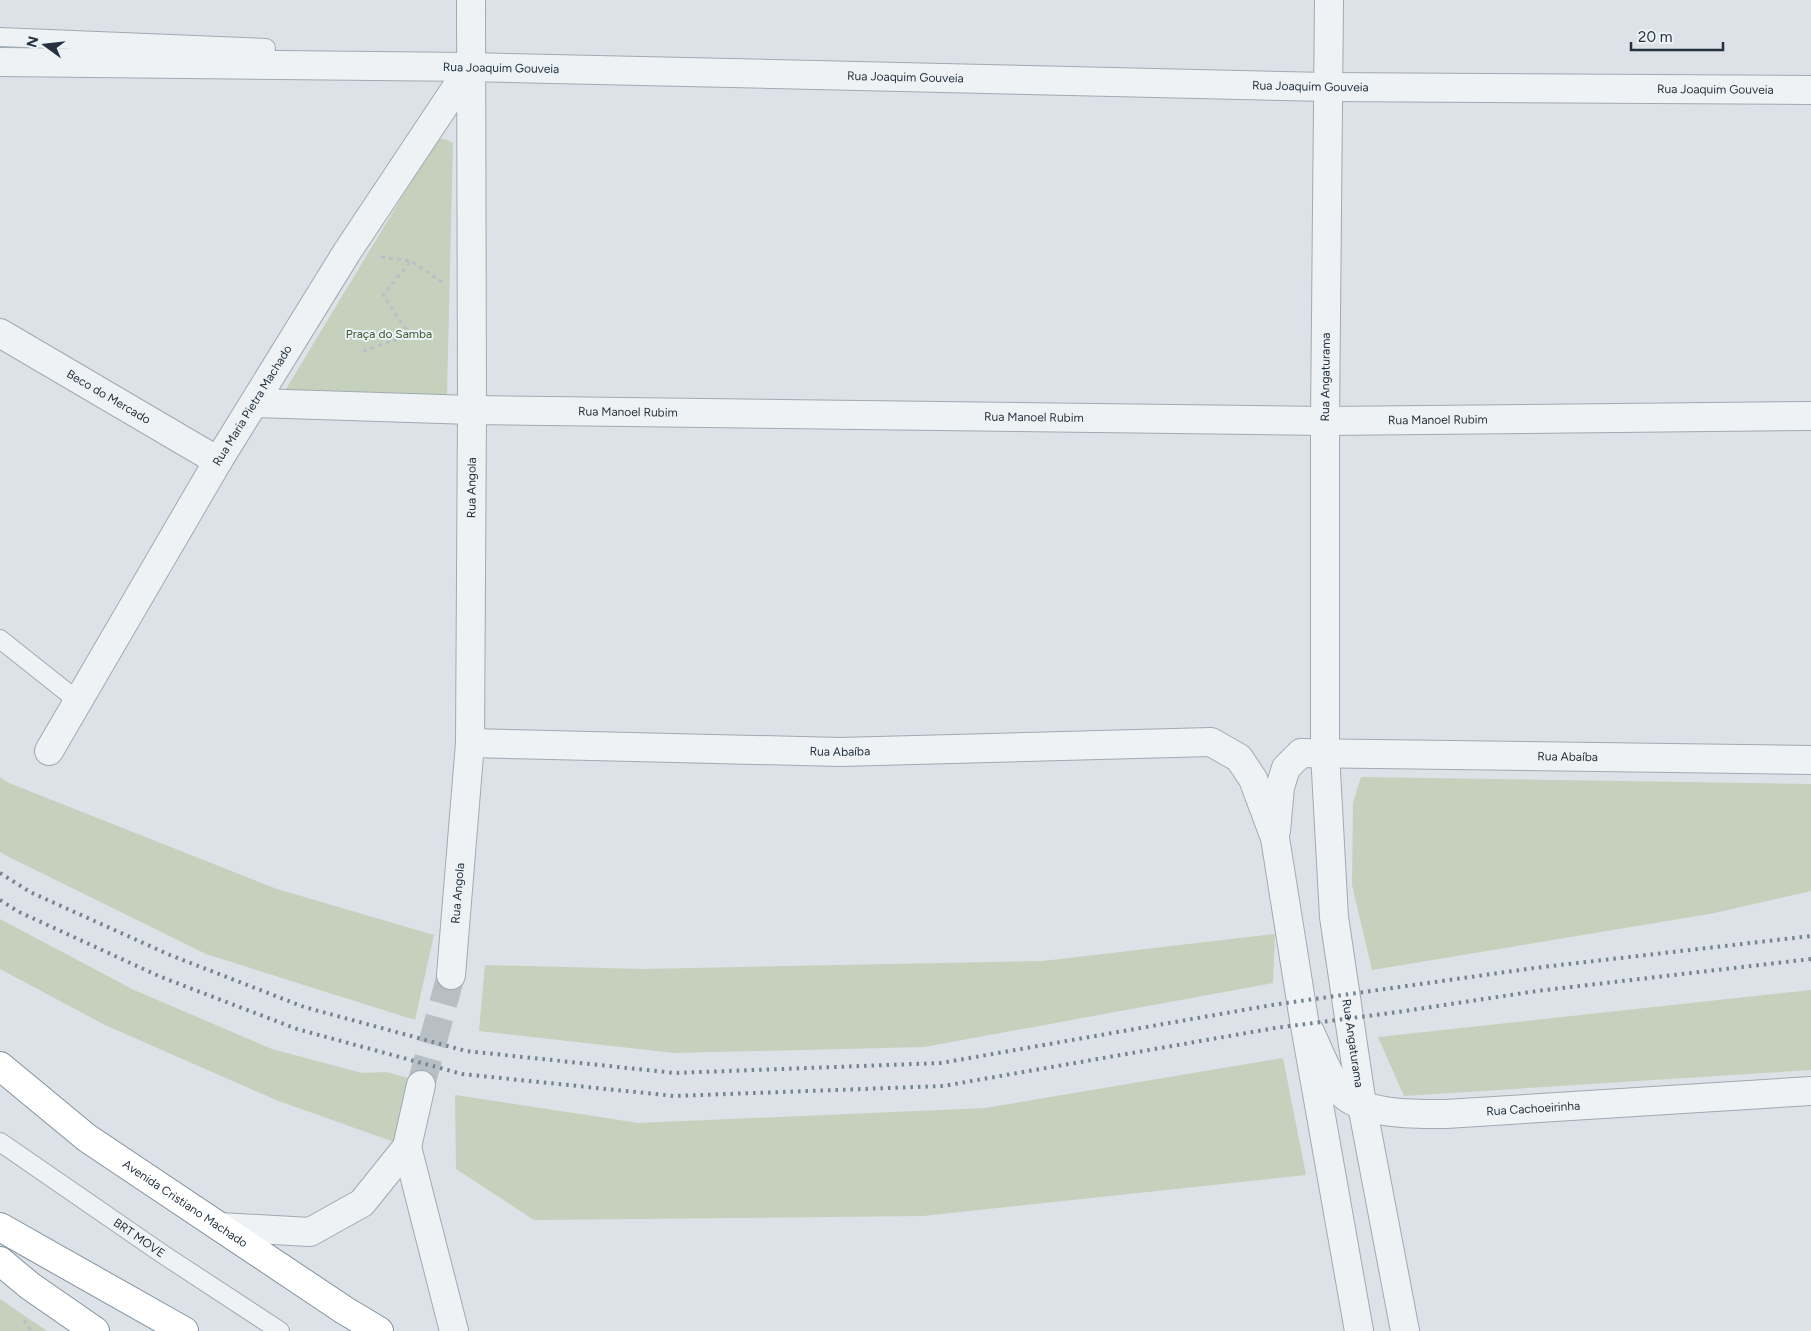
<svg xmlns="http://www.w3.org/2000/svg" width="1811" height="1331" viewBox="0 0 1811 1331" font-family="Figtree,sans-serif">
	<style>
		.green { fill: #c5d1bc }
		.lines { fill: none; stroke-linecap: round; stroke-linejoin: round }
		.tertiary-tunnel { stroke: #b7bfc5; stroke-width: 28; stroke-dasharray: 28 14; stroke-linecap: butt }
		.service-casing { stroke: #a1aab1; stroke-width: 20 }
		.minor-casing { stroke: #a1aab1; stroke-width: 30 }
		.tertiary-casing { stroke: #a1aab1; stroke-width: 30 }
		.trunk-casing { stroke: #82929e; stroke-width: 30 }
		.path { stroke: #bac0c5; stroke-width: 3; stroke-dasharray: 4 4; stroke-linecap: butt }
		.service { stroke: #eef2f5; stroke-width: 18 }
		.minor { stroke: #eef2f5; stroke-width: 28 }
		.tertiary { stroke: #eef2f5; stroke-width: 28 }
		.trunk { stroke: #fff; stroke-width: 28 }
		.rail { stroke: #748491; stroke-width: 4; stroke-dasharray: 2.5 5; stroke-linecap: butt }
		.labels { text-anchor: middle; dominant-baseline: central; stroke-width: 4; stroke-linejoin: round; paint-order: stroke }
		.street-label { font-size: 12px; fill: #25323e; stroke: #ebf1f5 }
		.park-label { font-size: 12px; fill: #405a31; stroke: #ebf1f5 }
	</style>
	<rect width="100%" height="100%" fill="#dce2e7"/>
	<!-- green -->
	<g class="green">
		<polygon points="437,139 445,139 453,143 447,394 283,394"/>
		<polygon points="0,777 9,783 277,889 434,935 415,1020 206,954 7,856 0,852"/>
		<polygon points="1361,777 1811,784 1811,891 1715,913 1372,970 1352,885 1353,803"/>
		<polygon points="0,919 134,990 272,1049 362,1073 387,1072 408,1078 394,1142 276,1100 105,1025 0,969"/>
		<polygon points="1275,934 1273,983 924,1047 674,1053 479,1031 485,965 643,969 1043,961"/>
		<polygon points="1811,990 1811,1070 1404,1096 1378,1037"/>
		<polygon points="1283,1058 1306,1175 923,1216 534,1220 456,1169 455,1095 639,1123 985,1108"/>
		<polygon points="0,1299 47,1331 0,1331"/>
	</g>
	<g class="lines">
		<!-- tertiary-tunnel -->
		<polyline class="tertiary-tunnel" points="421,1085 451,975"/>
		<defs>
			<g id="service">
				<polyline points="0,37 266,48"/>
				<polyline points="0,639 78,701"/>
				<path id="s1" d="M0,1142L161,1253L280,1331"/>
			</g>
			<g id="minor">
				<path id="s2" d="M0,333L218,461"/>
				<path id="s3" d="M256,403L472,410L1325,421L1811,416"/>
				<path id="s4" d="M49,751L218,461L347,252L470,67L1327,87L1811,90"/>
				<path id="s5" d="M1325,753V421L1329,0"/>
				<path id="s6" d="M1310,1032C1318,1048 1331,1085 1345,1096C1369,1115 1416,1114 1446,1114L1811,1091"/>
			</g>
			<g id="tertiary">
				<polyline points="0,62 470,67"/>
				<path id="s7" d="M470,743L840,752L1211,742L1239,758L1253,779L1275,838L1304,1020L1359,1331"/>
				<path id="s8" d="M1325,753L1334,917L1362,1105L1405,1331"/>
				<path id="s9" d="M1276,831L1280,787L1286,768L1301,753L1811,760"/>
				<path id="s10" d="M451,975L470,743L472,410L471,0"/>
				<polyline points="407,1147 454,1331"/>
				<polyline points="220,1227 310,1232 362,1203 407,1147 421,1085"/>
			</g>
			<g id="trunk">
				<path id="s11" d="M0,1066L87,1138L344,1310L379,1331"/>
				<polyline points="0,1227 184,1331"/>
				<polyline points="0,1261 30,1286 95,1331"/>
			</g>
		</defs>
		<!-- service casing -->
		<use href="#service" class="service-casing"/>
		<!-- minor casing -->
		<use href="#minor" class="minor-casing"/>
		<!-- tertiary casing -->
		<use href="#tertiary" class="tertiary-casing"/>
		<!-- trunk casing -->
		<use href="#trunk" class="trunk-casing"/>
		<!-- path -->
		<g class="path">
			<polyline points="381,257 411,261 442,282"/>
			<polyline points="363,351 410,335 383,295 411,261"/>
			<polyline points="24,1320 31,1331"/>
		</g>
		<!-- service -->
		<use href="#service" class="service"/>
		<!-- minor -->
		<use href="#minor" class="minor"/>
		<!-- tertiary -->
		<use href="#tertiary" class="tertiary"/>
		<!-- trunk -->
		<use href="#trunk" class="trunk"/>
		<!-- rail -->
		<g class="rail">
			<polyline points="0,873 30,892 170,955 304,1007 466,1051 675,1073 941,1063 1272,1005 1534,968 1811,936"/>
			<polyline points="0,900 19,912 161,977 297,1029 462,1074 674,1096 943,1086 1275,1028 1398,1012 1537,991 1811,959"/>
		</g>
	</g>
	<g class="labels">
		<!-- street labels -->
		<g class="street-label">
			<text transform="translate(501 68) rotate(1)">Rua Joaquim Gouveia</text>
			<text stroke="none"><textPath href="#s4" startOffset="1239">Rua Joaquim Gouveia</textPath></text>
			<text stroke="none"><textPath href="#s4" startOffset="1644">Rua Joaquim Gouveia</textPath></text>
			<text stroke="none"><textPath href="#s4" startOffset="2049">Rua Joaquim Gouveia</textPath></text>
			<text stroke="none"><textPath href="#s5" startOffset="376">Rua Angaturama</textPath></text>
			<text stroke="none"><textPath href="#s2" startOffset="126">Beco do Mercado</textPath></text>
			<text stroke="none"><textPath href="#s4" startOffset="401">Rua Maria Pietra Machado</textPath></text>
			<text stroke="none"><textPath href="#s3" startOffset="372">Rua Manoel Rubim</textPath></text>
			<text stroke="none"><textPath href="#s3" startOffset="778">Rua Manoel Rubim</textPath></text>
			<text stroke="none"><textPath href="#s3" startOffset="1182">Rua Manoel Rubim</textPath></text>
			<text stroke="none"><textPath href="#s10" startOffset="488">Rua Angola</textPath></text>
			<text stroke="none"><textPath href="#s7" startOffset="370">Rua Abaíba</textPath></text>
			<text stroke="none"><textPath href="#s9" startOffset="352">Rua Abaíba</textPath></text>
			<text stroke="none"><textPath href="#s10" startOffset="82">Rua Angola</textPath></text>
			<text stroke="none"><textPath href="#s8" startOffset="292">Rua Angaturama</textPath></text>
			<text stroke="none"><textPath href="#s6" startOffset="265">Rua Cachoeirinha</textPath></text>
			<text stroke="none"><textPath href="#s11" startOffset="231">Avenida Cristiano Machado</textPath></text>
			<text stroke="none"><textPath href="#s1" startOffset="169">BRT MOVE</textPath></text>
		</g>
		<!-- park labels -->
		<g class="park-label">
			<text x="389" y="334">Praça do Samba</text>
		</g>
	</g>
	<!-- north arrow -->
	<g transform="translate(45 45) rotate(285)" stroke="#ebf1f5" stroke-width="4" paint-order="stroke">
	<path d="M0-4L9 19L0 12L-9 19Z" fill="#25323e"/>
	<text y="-8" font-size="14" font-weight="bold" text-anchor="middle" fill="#25323e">N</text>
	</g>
	<!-- scale -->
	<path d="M1631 42v8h92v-8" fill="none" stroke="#25323e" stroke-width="2.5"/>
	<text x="1638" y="42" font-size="15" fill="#25323e" stroke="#ebf1f5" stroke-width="4" paint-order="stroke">20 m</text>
</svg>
